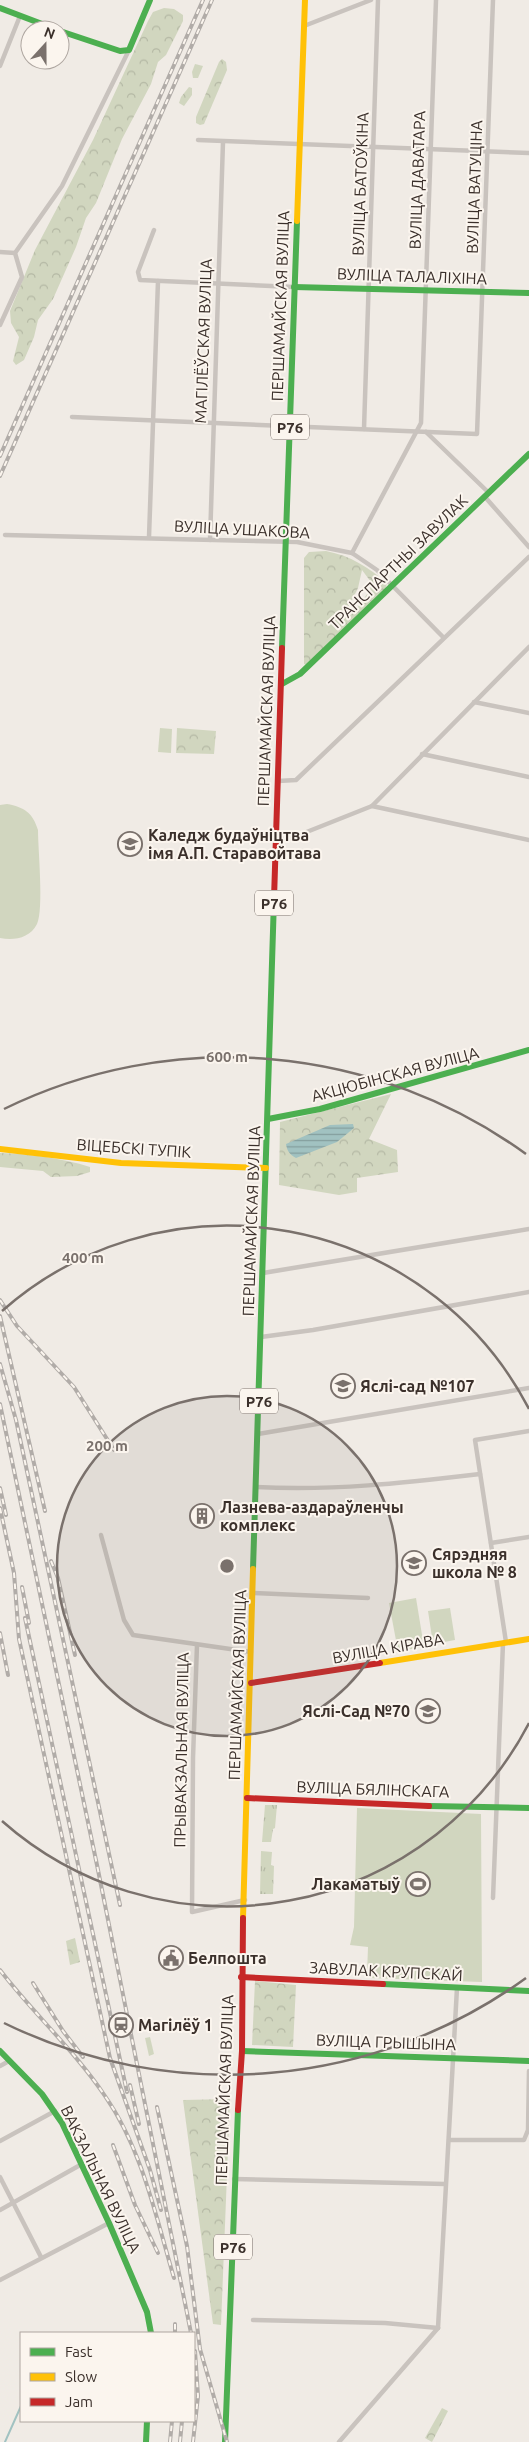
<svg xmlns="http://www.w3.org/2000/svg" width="529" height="2442" viewBox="0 0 529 2442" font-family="Ubuntu,sans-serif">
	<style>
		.grass { fill: url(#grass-tufts) }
		.forest { fill: url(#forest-crowns); fill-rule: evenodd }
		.garden { fill: #d1d6bf }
		.water { fill: url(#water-rules) }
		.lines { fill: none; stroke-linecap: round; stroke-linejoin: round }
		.stream { stroke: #a1c2c1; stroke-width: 2 }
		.street { stroke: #c9c3be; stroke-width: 4.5 }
		.fast { stroke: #4caf50; stroke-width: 6 }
		.slow { stroke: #ffc107; stroke-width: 6 }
		.jam { stroke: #c62828; stroke-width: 6 }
		.rail-casing { stroke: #b1aca8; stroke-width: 4 }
		.rail { stroke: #fbf5ee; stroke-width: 2; stroke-dasharray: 5.5; stroke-linecap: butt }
		.ring { fill: none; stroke: #7a716c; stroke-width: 2.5 }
		.labels { text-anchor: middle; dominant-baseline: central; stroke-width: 4; stroke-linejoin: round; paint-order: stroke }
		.shield { fill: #fbf5ee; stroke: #756b66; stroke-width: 1 }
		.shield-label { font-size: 15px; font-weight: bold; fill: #3b302b }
		.street-label { font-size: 16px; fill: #3b302b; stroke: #fbf5ee }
		.poi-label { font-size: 16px; font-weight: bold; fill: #3b302b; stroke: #fbf5ee; text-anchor: start }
		.centre { fill: #7a716c; stroke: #fbf5ee; stroke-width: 2.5 }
		.ring-label { font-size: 15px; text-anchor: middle; font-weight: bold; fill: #7a716c; stroke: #fbf5ee; stroke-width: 4; stroke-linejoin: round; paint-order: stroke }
	</style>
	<defs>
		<pattern id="grass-tufts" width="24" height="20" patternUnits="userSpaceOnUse" patternTransform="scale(1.25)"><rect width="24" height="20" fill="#d1d6bf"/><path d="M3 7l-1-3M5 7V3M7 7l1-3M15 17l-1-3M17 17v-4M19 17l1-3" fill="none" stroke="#b4b8a4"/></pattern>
		<pattern id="forest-crowns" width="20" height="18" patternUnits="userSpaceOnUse" patternTransform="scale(1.25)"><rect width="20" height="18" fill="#d1d6bf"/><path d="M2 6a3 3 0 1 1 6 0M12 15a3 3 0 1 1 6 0" fill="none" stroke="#b4b8a4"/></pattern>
		<pattern id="water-rules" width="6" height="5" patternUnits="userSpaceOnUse" patternTransform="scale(1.25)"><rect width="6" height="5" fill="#a1c2c1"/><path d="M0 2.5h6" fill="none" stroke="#849e9d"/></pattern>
	</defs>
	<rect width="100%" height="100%" fill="#f0ebe5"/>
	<!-- grass -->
	<g class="grass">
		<polygon points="265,1805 277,1805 275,1828 273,1829 271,1842 262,1842"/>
		<polygon points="261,1851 272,1852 271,1865 274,1866 273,1894 260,1894"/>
		<polygon points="150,2037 154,2054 149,2056 145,2038"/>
	</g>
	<!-- forest -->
	<g class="forest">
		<polygon points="164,8 174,9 183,15 183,21 166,55 158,62 151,84 122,139 96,203 86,218 76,247 53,299 38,320 34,337 24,360 16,365 13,361 19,337 11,323 10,311 35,250 93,140 148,21 153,12"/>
		<polygon points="222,59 226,62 227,70 204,124 200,125 196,123 196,117 219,62"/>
		<polygon points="195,64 203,66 198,78 193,78 192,72"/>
		<polygon points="189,87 192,88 192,95 184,106 179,103 181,97"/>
		<path d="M326,551C351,556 368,567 387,583L385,590L307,665L304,664V558L309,552ZM362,570L371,582L370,590L355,611H351L349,606L358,588Z"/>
		<polygon points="177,728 216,731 214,754 176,753"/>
		<polygon points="391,1094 369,1139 397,1150 398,1172 357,1178 357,1192 339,1195 279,1185 280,1122"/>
		<path d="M0,1153C30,1154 62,1158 90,1167V1172L77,1176L51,1177L43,1171L0,1167Z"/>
		<polygon points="75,1938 80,1962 70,1965 66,1941"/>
		<polygon points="255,1981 296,1985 293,2047 252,2045"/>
		<polygon points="230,2099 221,2325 213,2324 183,2100"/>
		<polygon points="442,2408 448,2411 432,2442 425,2438"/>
	</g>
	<!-- garden -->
	<g class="garden">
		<polygon points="160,728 172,729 171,753 158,752"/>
		<path d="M7,804C24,807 33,813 38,830C38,850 44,909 37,924C30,938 14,941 0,938V805Z"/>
		<polygon points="416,1598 424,1647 398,1651 389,1603"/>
		<polygon points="450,1608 455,1640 433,1644 428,1611"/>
		<polygon points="357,1808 481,1814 482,1982 369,1978 367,1974 368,1947 350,1945 354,1927"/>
	</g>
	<!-- water -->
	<path class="water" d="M353,1124L354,1128L337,1142L296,1158C290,1155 287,1151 286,1144L330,1125Z"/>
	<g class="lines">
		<!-- stream -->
		<polyline class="stream" points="5,2442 21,2406"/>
		<!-- street -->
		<g class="street">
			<polyline points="304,26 371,0"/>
			<polyline points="0,66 20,16"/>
			<polyline points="198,140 529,153"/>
			<polyline points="154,230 138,272 140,280 294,287"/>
			<polyline points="0,252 15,253"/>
			<polyline points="0,325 22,277 15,253 62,186 129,50"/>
			<polyline points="72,417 477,434 493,0"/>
			<polyline points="364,429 378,0"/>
			<polyline points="426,432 489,493"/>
			<polyline points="485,497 529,547"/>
			<polyline points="5,535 297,542 352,553 377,570 443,637"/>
			<polyline points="149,537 158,281"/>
			<polyline points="210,540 223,142"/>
			<polyline points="352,553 421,423 436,0"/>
			<polyline points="474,702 529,713"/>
			<polyline points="422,754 529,777"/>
			<polyline points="278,781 296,780 529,557"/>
			<polyline points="372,806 529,840"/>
			<polyline points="276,839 289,839 372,806 529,647"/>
			<polyline points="263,1273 529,1229"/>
			<polyline points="261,1337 313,1330 529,1292"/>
			<polyline points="258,1434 529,1388"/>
			<path d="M256,1487C334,1491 403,1483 480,1474"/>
			<polyline points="101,1535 124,1620 133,1635 251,1652"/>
			<polyline points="491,1543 529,1537"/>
			<polyline points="253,1593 368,1598"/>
			<polyline points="506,1642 475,1440 529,1431"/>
			<polyline points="197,1645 193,1758 192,1912 245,1900"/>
			<polyline points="493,1898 503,1643"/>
			<polyline points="0,2066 9,2061"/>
			<polyline points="449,2140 524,2140 528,2130 529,2071"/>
			<polyline points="0,2141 55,2111"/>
			<polyline points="0,2177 41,2257"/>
			<polyline points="234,2179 445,2184"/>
			<polyline points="0,2210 82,2164"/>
			<polyline points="0,2280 109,2223"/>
			<polyline points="253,2320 385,2323 438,2328"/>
			<polyline points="438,2328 457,1988"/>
			<polyline points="339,2442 438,2328"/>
		</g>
		<!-- fast -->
		<g class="fast">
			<polyline points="0,8 58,30"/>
			<polyline points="60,31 120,51 129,50 150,0"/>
			<polyline points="294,287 529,293"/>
			<polyline points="282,648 297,221"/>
			<polyline points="282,684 300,674 529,454"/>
			<polyline points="268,1119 320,1109 529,1050"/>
			<polyline points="253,1569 274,899"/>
			<polyline points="429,1806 529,1808"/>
			<polyline points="383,1984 529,1991"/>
			<polyline points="0,2051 42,2094 62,2123 109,2223 147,2312 151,2333"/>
			<polyline points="242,2051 529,2061"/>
			<polyline points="146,2442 147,2421"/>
			<polyline points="225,2442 238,2110"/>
		</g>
		<!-- slow -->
		<g class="slow">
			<polyline points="297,221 305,0"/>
			<polyline points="0,1149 121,1163 266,1168"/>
			<polyline points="380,1663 529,1639"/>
			<polyline points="243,1918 253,1569"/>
		</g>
		<!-- jam -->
		<g class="jam">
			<polyline points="274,899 282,648"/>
			<polyline points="251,1683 380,1663"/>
			<polyline points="247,1798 429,1806"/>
			<polyline points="241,1977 383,1984"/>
			<polyline points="238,2110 242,2051 243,1918"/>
		</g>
		<defs>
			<g id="rail">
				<polyline points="0,456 203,0"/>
				<polyline points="0,476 212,0"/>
				<polyline points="0,1300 17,1326 74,1387 114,1450"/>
				<polyline points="0,1316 45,1511"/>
				<polyline points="0,1364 16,1420 120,1905"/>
				<polyline points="0,1404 97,1865 191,2333"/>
				<polyline points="0,1488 6,1515"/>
				<polyline points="0,1508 14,1573 19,1639 110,2058 150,2170 161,2210"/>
				<polyline points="51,1561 58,1578 75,1655"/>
				<polyline points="22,1587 29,1623"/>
				<polyline points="25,1618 127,2092"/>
				<polyline points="0,1633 8,1675"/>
				<path d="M0,1970C33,2013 75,2051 105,2096C142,2149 156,2217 174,2278"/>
				<polyline points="33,1983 63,2031 83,2057"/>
				<polyline points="130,2085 139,2124"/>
				<polyline points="157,2107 187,2246 200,2349 227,2442"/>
				<polyline points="113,2145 135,2205 158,2253"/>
				<polyline points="175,2324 175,2333"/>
				<polyline points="170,2442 172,2421"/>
				<polyline points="180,2442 182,2421"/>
				<polyline points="193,2442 198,2396 195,2351"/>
			</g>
		</defs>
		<!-- rail casing -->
		<use href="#rail" class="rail-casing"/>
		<!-- rail -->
		<use href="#rail" class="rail"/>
	</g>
	<!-- distance rings -->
	<circle cx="227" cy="1566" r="170" fill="#7a716c" fill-opacity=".12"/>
	<g class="ring">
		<circle cx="227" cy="1566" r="170"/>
		<path d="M529 1723A340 340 0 0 1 2 1821M2 1311A340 340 0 0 1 529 1409"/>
		<path d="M526 1978A509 509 0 0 1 4 2023M4 1109A509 509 0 0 1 526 1154"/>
	</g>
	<!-- icons -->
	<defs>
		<symbol id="university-ring" viewBox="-11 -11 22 22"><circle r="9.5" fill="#fbf5ee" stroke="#7a716c" stroke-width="1.5"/><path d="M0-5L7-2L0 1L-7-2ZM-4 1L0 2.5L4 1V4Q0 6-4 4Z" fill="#7a716c"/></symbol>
		<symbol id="school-ring" viewBox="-11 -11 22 22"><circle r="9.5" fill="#fbf5ee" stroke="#7a716c" stroke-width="1.5"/><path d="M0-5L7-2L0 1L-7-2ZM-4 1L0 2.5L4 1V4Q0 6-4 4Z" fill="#7a716c"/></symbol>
		<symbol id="building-ring" viewBox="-11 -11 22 22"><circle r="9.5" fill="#fbf5ee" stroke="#7a716c" stroke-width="1.5"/><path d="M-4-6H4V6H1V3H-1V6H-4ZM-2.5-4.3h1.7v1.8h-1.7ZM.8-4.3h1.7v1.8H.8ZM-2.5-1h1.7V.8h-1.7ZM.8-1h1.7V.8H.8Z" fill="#7a716c"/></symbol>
		<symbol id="stadium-ring" viewBox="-11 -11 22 22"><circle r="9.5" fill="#fbf5ee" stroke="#7a716c" stroke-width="1.5"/><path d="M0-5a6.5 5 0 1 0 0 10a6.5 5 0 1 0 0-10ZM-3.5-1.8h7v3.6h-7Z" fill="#7a716c"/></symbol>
		<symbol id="civic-ring" viewBox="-11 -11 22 22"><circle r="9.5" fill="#fbf5ee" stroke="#7a716c" stroke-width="1.5"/><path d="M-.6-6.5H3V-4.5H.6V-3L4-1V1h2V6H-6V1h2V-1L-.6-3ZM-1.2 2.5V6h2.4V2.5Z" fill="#7a716c"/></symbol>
		<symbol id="station-ring" viewBox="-11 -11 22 22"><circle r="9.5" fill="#fbf5ee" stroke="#7a716c" stroke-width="1.5"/><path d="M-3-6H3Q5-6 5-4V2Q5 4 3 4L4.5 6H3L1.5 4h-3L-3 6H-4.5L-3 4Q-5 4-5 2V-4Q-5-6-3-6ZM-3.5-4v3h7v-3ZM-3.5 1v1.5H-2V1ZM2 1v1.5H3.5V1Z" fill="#7a716c"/></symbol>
	</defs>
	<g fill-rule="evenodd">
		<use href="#university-ring" x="116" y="830" width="28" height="28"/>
		<use href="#school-ring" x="329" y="1372" width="28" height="28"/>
		<use href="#building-ring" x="188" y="1502" width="28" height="28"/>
		<use href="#school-ring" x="400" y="1549" width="28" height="28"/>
		<use href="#school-ring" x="414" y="1697" width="28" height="28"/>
		<use href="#stadium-ring" x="404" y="1870" width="28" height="28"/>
		<use href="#civic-ring" x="157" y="1944" width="28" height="28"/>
		<use href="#station-ring" x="107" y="2011" width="28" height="28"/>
	</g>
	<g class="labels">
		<!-- shield labels -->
		<g class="shield">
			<rect x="271" y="414.5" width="38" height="25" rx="4"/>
			<rect x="255" y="890.5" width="38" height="25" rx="4"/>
			<rect x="240" y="1388.5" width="38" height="25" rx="4"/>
			<rect x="214" y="2234.5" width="38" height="25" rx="4"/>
		</g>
		<g class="shield-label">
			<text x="290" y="427">Р76</text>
			<text x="274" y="903">Р76</text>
			<text x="259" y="1401">Р76</text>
			<text x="233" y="2247">Р76</text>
		</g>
		<!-- street labels -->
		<g class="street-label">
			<text transform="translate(417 180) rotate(-88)">ВУЛІЦА ДАВАТАРА</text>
			<text transform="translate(360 184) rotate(-88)">ВУЛІЦА БАТОЎКІНА</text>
			<text transform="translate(474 187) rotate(-88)">ВУЛІЦА ВАТУЦІНА</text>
			<text transform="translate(412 276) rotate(2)">ВУЛІЦА ТАЛАЛІХІНА</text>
			<text transform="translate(280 306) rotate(-88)">ПЕРШАМАЙСКАЯ ВУЛІЦА</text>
			<text transform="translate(203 341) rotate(-88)">МАГІЛЁЎСКАЯ ВУЛІЦА</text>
			<text transform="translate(242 529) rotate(3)">ВУЛІЦА УШАКОВА</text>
			<text transform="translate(398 562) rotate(-44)">ТРАНСПАРТНЫ ЗАВУЛАК</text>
			<text transform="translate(266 711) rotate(-88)">ПЕРШАМАЙСКАЯ ВУЛІЦА</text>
			<text transform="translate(395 1074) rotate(-15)">АКЦЮБІНСКАЯ ВУЛІЦА</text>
			<text transform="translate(134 1148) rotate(4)">ВІЦЕБСКІ ТУПІК</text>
			<text transform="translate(251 1221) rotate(-88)">ПЕРШАМАЙСКАЯ ВУЛІЦА</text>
			<text transform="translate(388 1648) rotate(-10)">ВУЛІЦА КІРАВА</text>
			<text transform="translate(237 1685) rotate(-88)">ПЕРШАМАЙСКАЯ ВУЛІЦА</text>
			<text transform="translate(181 1750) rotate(-89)">ПРЫВАКЗАЛЬНАЯ ВУЛІЦА</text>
			<text transform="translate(373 1789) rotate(2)">ВУЛІЦА БЯЛІНСКАГА</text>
			<text transform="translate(386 1971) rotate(3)">ЗАВУЛАК КРУПСКАЙ</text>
			<text transform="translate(386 2042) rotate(2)">ВУЛІЦА ГРЫШЫНА</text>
			<text transform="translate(224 2090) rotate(-88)">ПЕРШАМАЙСКАЯ ВУЛІЦА</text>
			<text transform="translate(101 2179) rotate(64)">ВАКЗАЛЬНАЯ ВУЛІЦА</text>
		</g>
		<!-- poi labels -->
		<g class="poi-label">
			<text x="148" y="835">Каледж будаўніцтва<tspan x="148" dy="18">імя А.П. Старавойтава</tspan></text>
			<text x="360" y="1386">Яслі-сад №107</text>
			<text x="220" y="1507">Лазнева-аздараўленчы<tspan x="220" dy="18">комплекс</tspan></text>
			<text x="432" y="1554">Сярэдняя<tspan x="432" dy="18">школа № 8</tspan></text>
			<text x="410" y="1711" text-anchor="end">Яслі-Сад №70</text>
			<text x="400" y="1884" text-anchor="end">Лакаматыў</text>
			<text x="188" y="1958">Белпошта</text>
			<text x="138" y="2025">Магілёў 1</text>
		</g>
	</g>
	<circle cx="227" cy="1566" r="8" class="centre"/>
	<g class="ring-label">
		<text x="227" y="1062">600 m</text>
		<text x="83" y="1263">400 m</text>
		<text x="107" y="1451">200 m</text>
	</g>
	<!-- legend -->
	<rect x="20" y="2332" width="175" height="90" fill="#fbf5ee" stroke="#aea6a0"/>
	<rect x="30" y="2348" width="25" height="8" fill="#4caf50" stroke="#aea6a0"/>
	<text x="65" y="2357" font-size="15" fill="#3b302b">Fast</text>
	<rect x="30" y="2373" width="25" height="8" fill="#ffc107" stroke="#aea6a0"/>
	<text x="65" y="2382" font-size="15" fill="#3b302b">Slow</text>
	<rect x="30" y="2398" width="25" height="8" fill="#c62828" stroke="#aea6a0"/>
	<text x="65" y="2407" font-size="15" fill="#3b302b">Jam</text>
	<!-- north arrow -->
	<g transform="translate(45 45) rotate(21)"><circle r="24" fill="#fbf5ee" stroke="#aea6a0"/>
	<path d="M0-4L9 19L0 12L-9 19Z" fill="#7a716c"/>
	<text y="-8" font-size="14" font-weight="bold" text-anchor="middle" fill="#3b302b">N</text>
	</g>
</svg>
